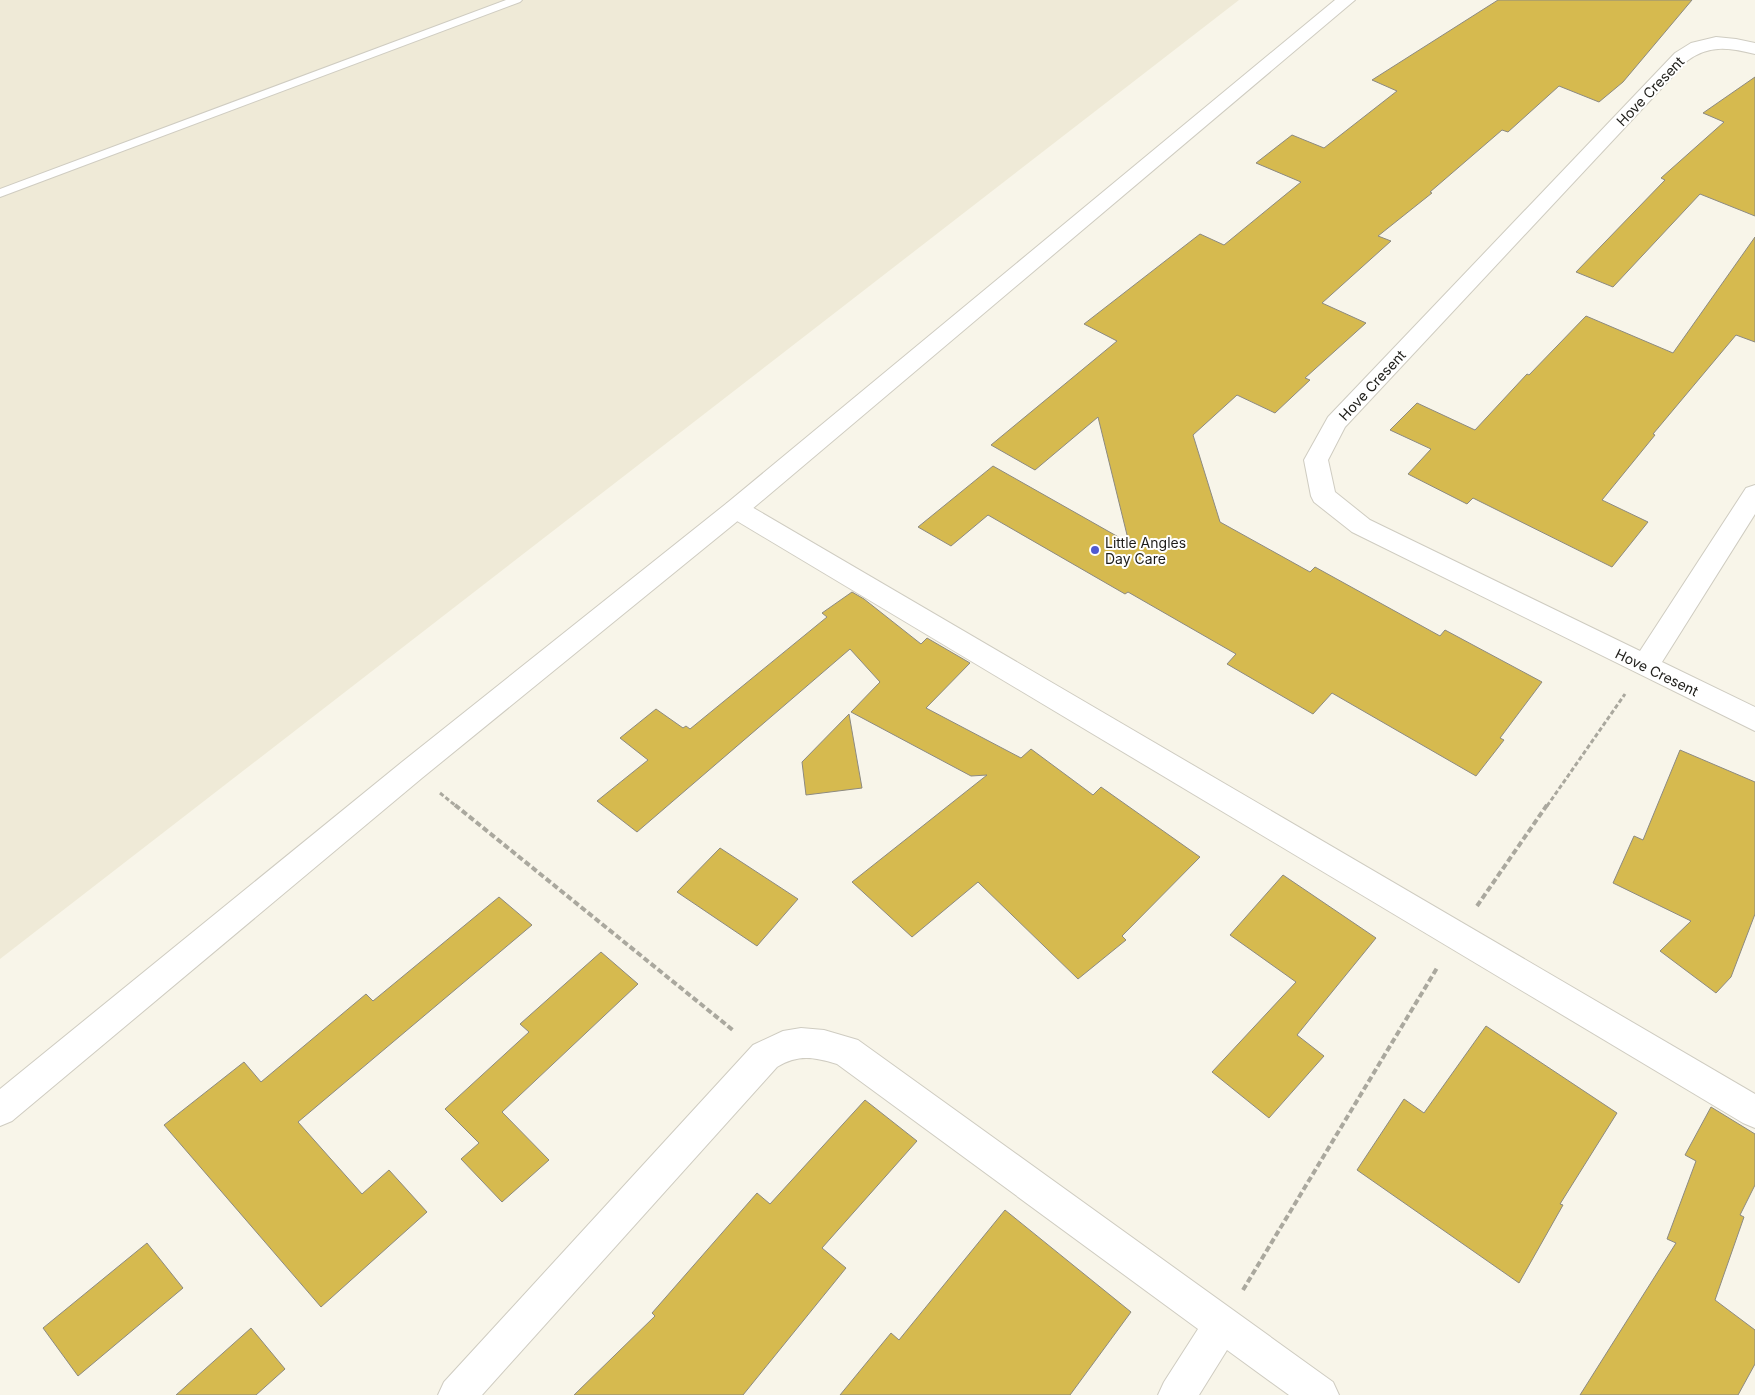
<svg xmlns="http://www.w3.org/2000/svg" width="1755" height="1395" viewBox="0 0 1755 1395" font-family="Inter,sans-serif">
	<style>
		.built { fill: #efead7 }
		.building { fill: #d6ba4f; stroke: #8d8a80 }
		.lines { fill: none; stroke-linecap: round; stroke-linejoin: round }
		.service-casing { stroke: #cfccc1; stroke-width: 2 }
		.minor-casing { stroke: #cfccc1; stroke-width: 2 }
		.tertiary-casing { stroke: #cfccc1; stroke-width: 2 }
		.path-far1 { stroke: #aaa89e; stroke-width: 3; stroke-dasharray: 4.5 2.5; stroke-linecap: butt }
		.path { stroke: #aaa89e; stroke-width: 4; stroke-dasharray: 6 3; stroke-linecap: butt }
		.service { fill: #fff; fill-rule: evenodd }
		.minor { fill: #fff; fill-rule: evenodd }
		.tertiary { fill: #fff; fill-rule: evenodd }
		.poi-dot { fill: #5059d0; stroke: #fff; stroke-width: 2 }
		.labels { text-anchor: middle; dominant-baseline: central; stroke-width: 4; stroke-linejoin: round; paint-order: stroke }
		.street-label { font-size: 14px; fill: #1e1d19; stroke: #fff }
		.poi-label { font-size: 14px; fill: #1e1d19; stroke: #fff; text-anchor: start }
	</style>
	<rect width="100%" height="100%" fill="#f8f5e9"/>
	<!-- built -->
	<polygon class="built" points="0,0 1239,0 0,959"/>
	<!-- building -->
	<g class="building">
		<polygon points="1498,0 1692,0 1623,82 1599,102 1559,86 1508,132 1502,130 1430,192 1432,193 1378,236 1391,241 1322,303 1366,323 1305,378 1310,380 1275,413 1237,395 1193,435 1220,522 1310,572 1315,567 1440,636 1445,630 1542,682 1500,738 1504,740 1476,776 1332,693 1313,714 1227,664 1236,654 1128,592 1125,594 988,515 951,546 918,527 993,466 1129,543 1098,417 1035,470 991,445 1117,341 1084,324 1200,234 1224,245 1301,182 1256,163 1292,135 1324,148 1397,91 1372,80"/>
		<polygon points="1755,77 1755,216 1700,194 1613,287 1576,272 1665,180 1661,178 1724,122 1703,113"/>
		<polygon points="1755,237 1755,342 1736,335 1653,434 1655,435 1602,500 1648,522 1612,567 1473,498 1467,504 1408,474 1431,449 1390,430 1417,403 1475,430 1527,374 1529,375 1586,316 1673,353"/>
		<polygon points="852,592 864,599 921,644 927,638 970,663 926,708 1021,758 1031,749 1093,795 1101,787 1200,857 1122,936 1126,940 1078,979 978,882 912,937 852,882 987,775 971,776 851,712 880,682 850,649 637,832 597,801 648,760 620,738 656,709 683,728 686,726 690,729 827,617 822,613"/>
		<polygon points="849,714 862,788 806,795 802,762"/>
		<polygon points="1680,750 1755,782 1755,914 1731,977 1716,993 1660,951 1691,921 1613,883 1634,836 1643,840"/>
		<polygon points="720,848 798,899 757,946 677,892"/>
		<polygon points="1283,875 1376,938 1297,1035 1324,1056 1269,1118 1212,1072 1296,982 1230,935"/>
		<polygon points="499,897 532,925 298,1122 362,1194 389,1170 427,1212 321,1307 164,1125 244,1062 261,1082 366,994 373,1001"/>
		<polygon points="601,952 638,984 502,1112 549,1160 502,1202 461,1159 479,1143 445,1109 529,1032 520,1024"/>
		<polygon points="1486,1026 1617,1113 1560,1204 1563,1205 1519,1283 1357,1170 1404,1099 1424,1113"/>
		<polygon points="865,1100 917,1141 822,1248 846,1268 743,1395 574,1395 655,1316 652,1313 757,1193 770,1204"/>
		<polygon points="1711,1107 1755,1134 1755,1185 1740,1215 1744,1217 1715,1300 1755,1330 1755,1364 1738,1395 1580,1395 1676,1243 1667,1239 1696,1161 1685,1155"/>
		<polygon points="1005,1210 1131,1312 1070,1395 840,1395 891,1333 899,1340"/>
		<polygon points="147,1243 183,1288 78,1376 43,1328"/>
		<polygon points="251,1328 285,1369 256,1395 176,1395"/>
	</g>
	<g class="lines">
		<defs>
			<polygon id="service" points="506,0 522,0 520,2 0,197 0,189"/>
			<g id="minor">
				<path d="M1716,37L1736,39L1755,43V54C1730,48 1710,44 1687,61L1345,427L1328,460L1335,492L1370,520L1640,651L1746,488L1755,485V514L1662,662L1755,707V731L1352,532L1314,502L1311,496L1304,460L1328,417L1675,53L1691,43Z"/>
				<polygon points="736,500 745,503 1755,1094 1755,1128 1743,1123 727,515 724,509 727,503"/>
				<path d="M801,1028L824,1030L858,1040L1333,1382L1339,1395H1289L1227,1350L1199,1395H1158L1164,1382L1198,1329L837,1064C814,1057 798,1054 777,1067L482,1395H438L444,1382L753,1045L783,1031Z"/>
			</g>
			<polygon id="tertiary" points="1335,0 1355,0 745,515 422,778 12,1121 0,1126 0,1089 402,762 727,503"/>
		</defs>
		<!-- service casing -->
		<use href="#service" class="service-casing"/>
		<!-- minor casing -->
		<use href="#minor" class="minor-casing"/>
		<!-- tertiary casing -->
		<use href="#tertiary" class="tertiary-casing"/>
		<!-- path-far1 -->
		<g class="path-far1">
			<polyline points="440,793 456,806"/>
			<polyline points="1547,806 1625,694"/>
		</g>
		<!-- path -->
		<g class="path">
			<polyline points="455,805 734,1031"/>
			<polyline points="1477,906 1547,805"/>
			<polyline points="1243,1290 1437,968"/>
		</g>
		<!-- service -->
		<use href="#service" class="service"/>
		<!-- minor -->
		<use href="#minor" class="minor"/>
		<!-- tertiary -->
		<use href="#tertiary" class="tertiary"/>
	</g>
	<!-- markers -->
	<circle class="poi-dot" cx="1095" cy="550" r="5"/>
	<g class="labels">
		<!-- street labels -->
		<g class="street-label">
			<text transform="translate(1650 91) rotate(-46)">Hove Cresent</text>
			<text transform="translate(1372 385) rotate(-47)">Hove Cresent</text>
			<text transform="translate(1657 672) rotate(26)">Hove Cresent</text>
		</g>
		<!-- poi labels -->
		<g class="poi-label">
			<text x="1105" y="542">Little Angles<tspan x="1105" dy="16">Day Care</tspan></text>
		</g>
	</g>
</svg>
